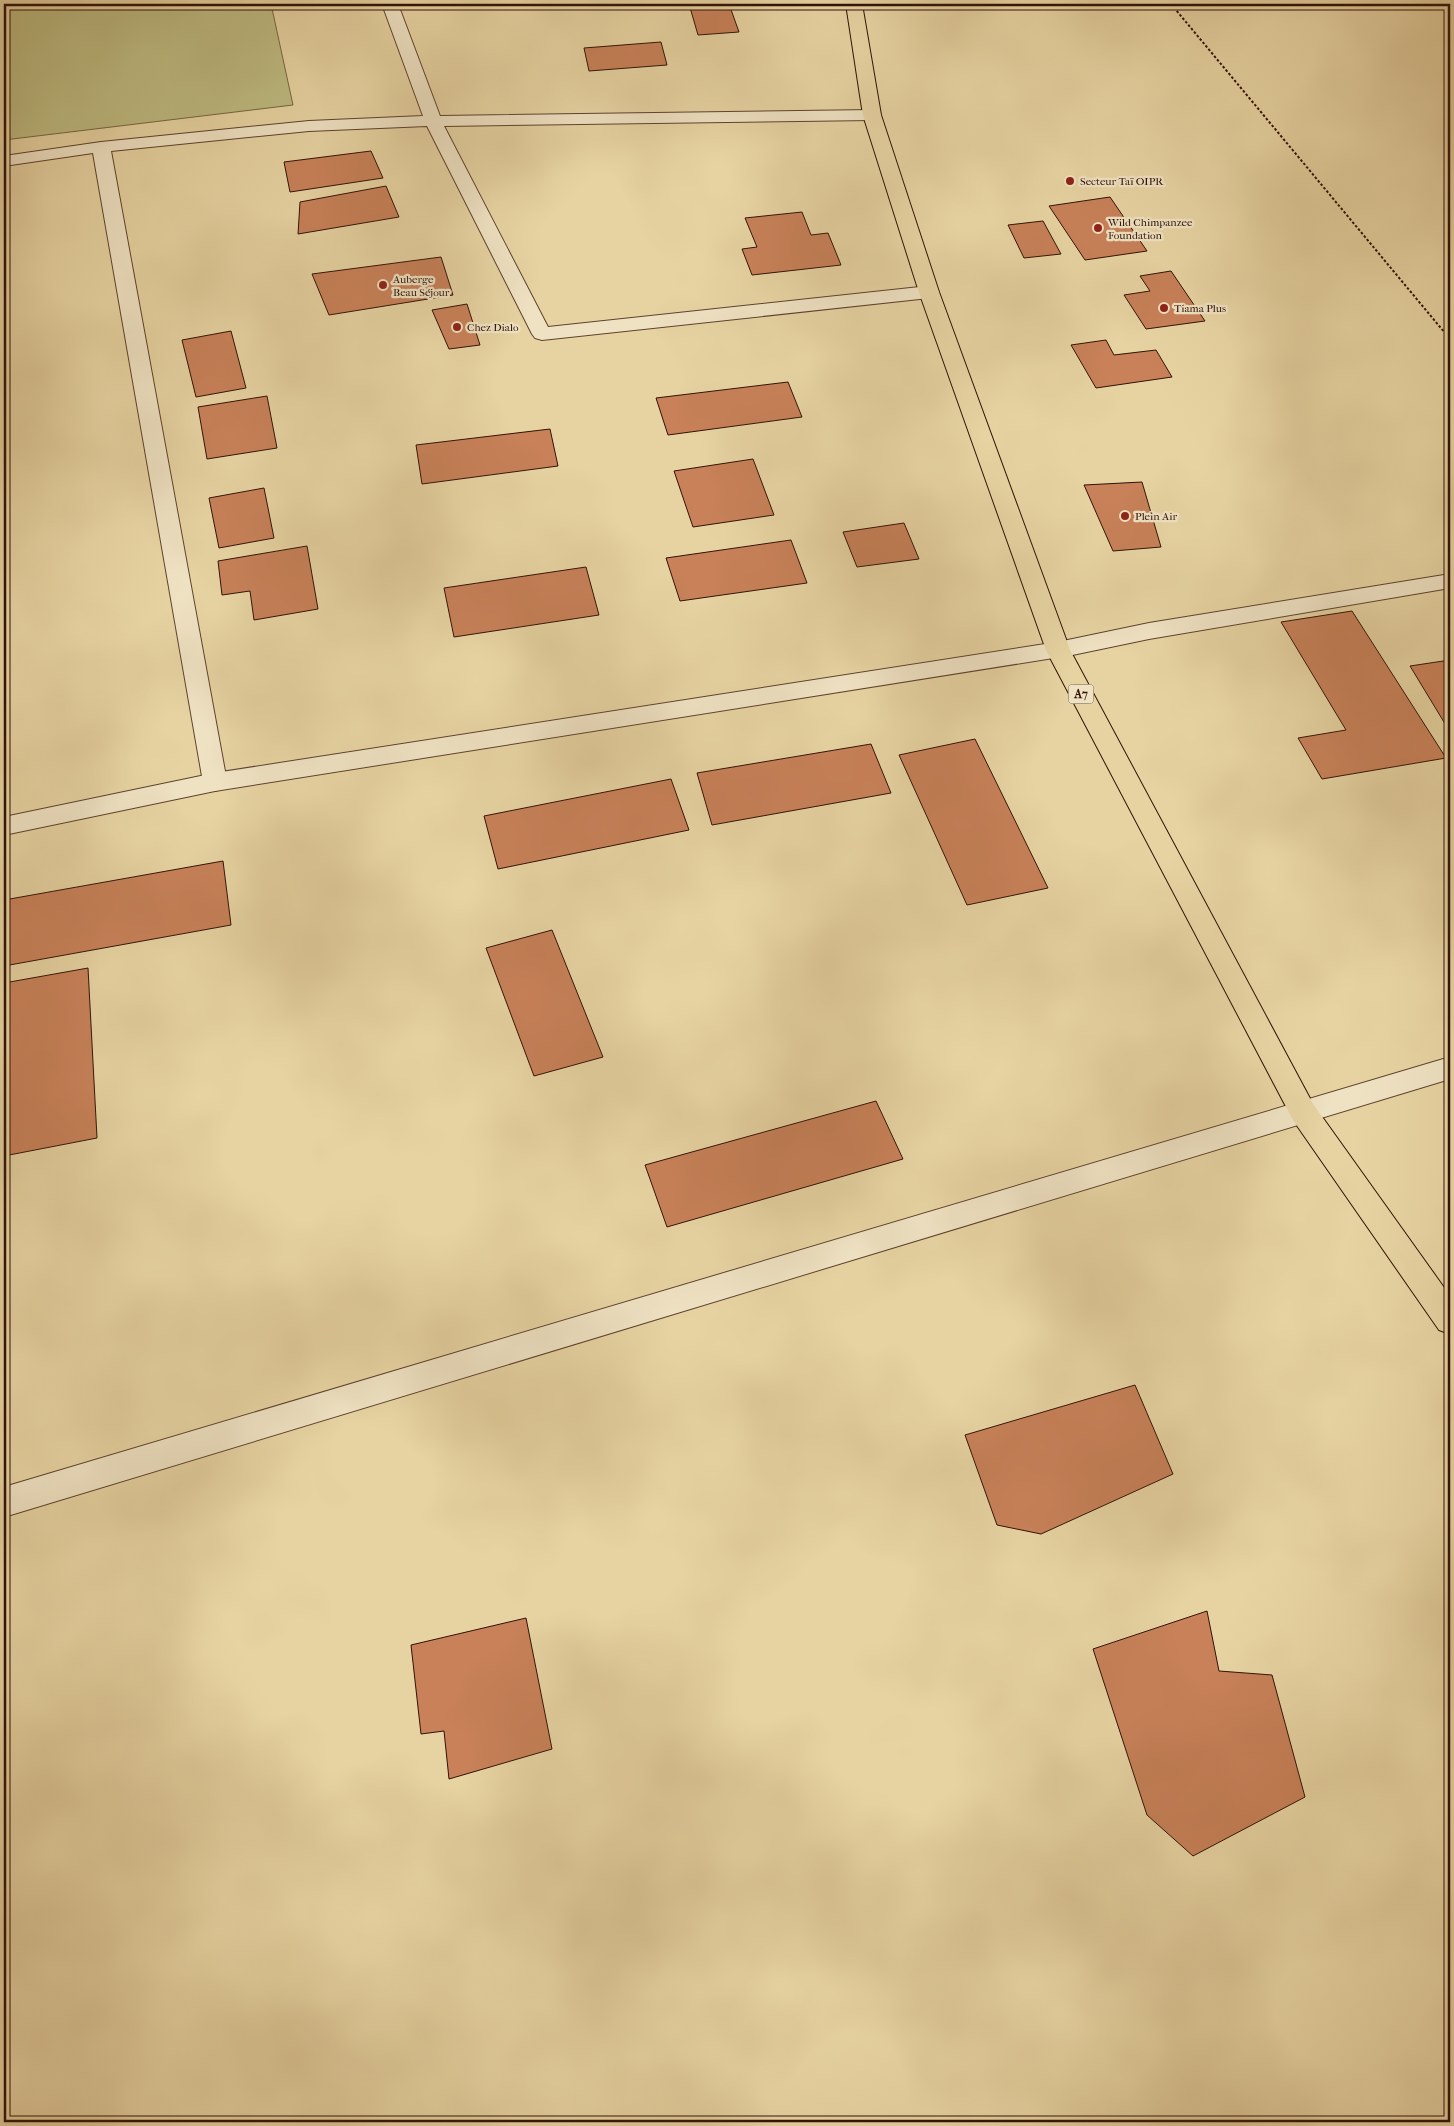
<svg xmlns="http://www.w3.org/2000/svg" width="1454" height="2126" viewBox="0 0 1454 2126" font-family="'IM FELL French Canon',serif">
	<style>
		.green { fill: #bdba80; stroke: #766644 }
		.building { fill: #c88159; stroke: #301207 }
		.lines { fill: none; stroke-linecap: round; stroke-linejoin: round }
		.minor-casing { stroke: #5e422e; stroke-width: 2 }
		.tertiary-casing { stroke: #5e422e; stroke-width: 2 }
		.primary-casing { stroke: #301207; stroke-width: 2 }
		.path { stroke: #301207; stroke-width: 2; stroke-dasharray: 2.5 2; stroke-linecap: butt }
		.minor { fill: #efe2c3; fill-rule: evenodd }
		.tertiary { fill: #efe2c3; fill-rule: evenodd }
		.primary { fill: #e7d3a2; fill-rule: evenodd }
		.poi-dot { fill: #8f2418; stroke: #efe2c3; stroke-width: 2 }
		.labels { text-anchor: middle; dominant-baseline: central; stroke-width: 4.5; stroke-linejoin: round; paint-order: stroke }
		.far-poi-label { font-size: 11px; fill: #301207; stroke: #efe2c3; text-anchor: start }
		.shield { fill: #efe2c3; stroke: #69503f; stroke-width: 1 }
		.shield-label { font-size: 12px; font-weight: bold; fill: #301207 }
	</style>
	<rect width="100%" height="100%" fill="#e7d3a2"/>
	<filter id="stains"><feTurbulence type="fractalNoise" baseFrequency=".004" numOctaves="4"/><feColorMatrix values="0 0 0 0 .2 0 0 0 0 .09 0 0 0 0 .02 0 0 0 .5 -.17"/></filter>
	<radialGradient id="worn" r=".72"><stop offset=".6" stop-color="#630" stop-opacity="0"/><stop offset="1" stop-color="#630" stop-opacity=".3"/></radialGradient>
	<!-- green -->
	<polygon class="green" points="55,4 271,4 293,105 4,140 4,10"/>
	<!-- building -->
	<g class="building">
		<polygon points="689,4 729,4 739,32 698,35"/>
		<polygon points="661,42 667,65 589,71 584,48"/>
		<polygon points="371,151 383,178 290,192 284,162"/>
		<polygon points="386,186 399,217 298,234 300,202"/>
		<polygon points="1110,197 1147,251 1085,260 1049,206"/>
		<polygon points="802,212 811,235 828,233 841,265 752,275 742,249 757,247 745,218"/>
		<polygon points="1043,221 1061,254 1024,258 1008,225"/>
		<polygon points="441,257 453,295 329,315 312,274"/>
		<polygon points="1171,271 1205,321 1146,329 1124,295 1150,291 1140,276"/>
		<polygon points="467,304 480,345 449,349 432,310"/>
		<polygon points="231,331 246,388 196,397 182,340"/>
		<polygon points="1106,340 1114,355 1156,350 1172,377 1096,388 1071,345"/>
		<polygon points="788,382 802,417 668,435 656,398"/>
		<polygon points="267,396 277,448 207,459 198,407"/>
		<polygon points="550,429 558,466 422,484 416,445"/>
		<polygon points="753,459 774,515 693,527 674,471"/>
		<polygon points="1142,482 1161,547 1113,551 1084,485"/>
		<polygon points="264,488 274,538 219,548 209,498"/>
		<polygon points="904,523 919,559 857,567 843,532"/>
		<polygon points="791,540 807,583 680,601 666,558"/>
		<polygon points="307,546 318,609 254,620 250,591 222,595 218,561"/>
		<polygon points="586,567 599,615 454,637 444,588"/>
		<polygon points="1352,611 1446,758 1322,779 1298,738 1346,730 1281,622"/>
		<polygon points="1450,660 1450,732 1410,666"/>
		<polygon points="975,739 1048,888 967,905 899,755"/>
		<polygon points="871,744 891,793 712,825 697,773"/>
		<polygon points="671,779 689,830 498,869 484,816"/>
		<polygon points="223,861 231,925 4,966 4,900"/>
		<polygon points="552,930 603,1057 534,1076 486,948"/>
		<polygon points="88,968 97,1138 4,1156 4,983"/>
		<polygon points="876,1101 903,1159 667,1227 645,1165"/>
		<polygon points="1135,1385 1173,1474 1041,1534 997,1525 965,1435"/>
		<polygon points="1207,1611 1219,1671 1272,1675 1305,1797 1193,1856 1147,1815 1093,1649"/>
		<polygon points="526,1618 552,1749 449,1779 444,1731 421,1734 411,1645"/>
	</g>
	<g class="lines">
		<defs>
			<g id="minor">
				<polygon points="382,4 398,4 440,116 872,110 878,111 881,115 878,119 872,120 444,126 548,327 929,286 936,288 939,292 936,296 929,298 542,340 535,338 532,334 427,126 309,131 111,151 227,782 224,788 215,791 206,788 203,782 93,153 4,166 4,156 101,142 309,121 423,116"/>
				<polygon points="1450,574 1450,588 1149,639 1058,658 1050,656 1046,650 1050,644 1058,642 1149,623"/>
				<polygon points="1450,1057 1450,1079 4,1517 4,1487"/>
			</g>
			<polygon id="tertiary" points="1058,642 1066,644 1070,650 1066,656 215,791 4,835 4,817 215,773"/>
			<polygon id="primary" points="846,4 862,4 881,115 939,292 1070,650 1313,1104 1450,1296 1450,1334 1439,1330 1293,1120 1046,650 919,292 863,115"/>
		</defs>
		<!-- minor casing -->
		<use href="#minor" class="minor-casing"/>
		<!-- tertiary casing -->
		<use href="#tertiary" class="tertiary-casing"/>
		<!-- primary casing -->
		<use href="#primary" class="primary-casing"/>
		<!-- path -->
		<polyline class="path" points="1171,4 1450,339"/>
		<!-- minor -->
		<use href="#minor" class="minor"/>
		<!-- tertiary -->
		<use href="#tertiary" class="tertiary"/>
		<!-- primary -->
		<use href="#primary" class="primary"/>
	</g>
	<!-- markers -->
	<g class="poi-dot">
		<circle cx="1070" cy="181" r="5"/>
		<circle cx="1098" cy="228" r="5"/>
		<circle cx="383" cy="285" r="5"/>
		<circle cx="1164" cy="308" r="5"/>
		<circle cx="457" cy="327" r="5"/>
		<circle cx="1125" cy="516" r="5"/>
	</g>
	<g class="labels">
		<!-- far-poi labels -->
		<g class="far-poi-label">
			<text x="1080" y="181">Secteur Taï OIPR</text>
			<text x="1108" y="222">Wild Chimpanzee<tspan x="1108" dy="13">Foundation</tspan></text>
			<text x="393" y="279">Auberge<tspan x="393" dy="13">Beau Séjour</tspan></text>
			<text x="1174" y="308">Tiama Plus</text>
			<text x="467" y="327">Chez Dialo</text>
			<text x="1135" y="516">Plein Air</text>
		</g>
		<!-- shield labels -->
		<rect class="shield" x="1068.5" y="684.5" width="25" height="19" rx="4"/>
		<g class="shield-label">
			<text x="1081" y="694">A7</text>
		</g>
	</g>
	<!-- margin -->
	<rect width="1454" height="2126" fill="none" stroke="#e7d3a2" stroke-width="20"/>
	<rect x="5" y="5" width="1444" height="2116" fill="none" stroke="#301207" stroke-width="2.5"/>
	<rect x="10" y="10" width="1434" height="2106" fill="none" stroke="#301207"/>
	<rect width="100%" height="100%" filter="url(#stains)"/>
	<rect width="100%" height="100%" fill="url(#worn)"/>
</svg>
